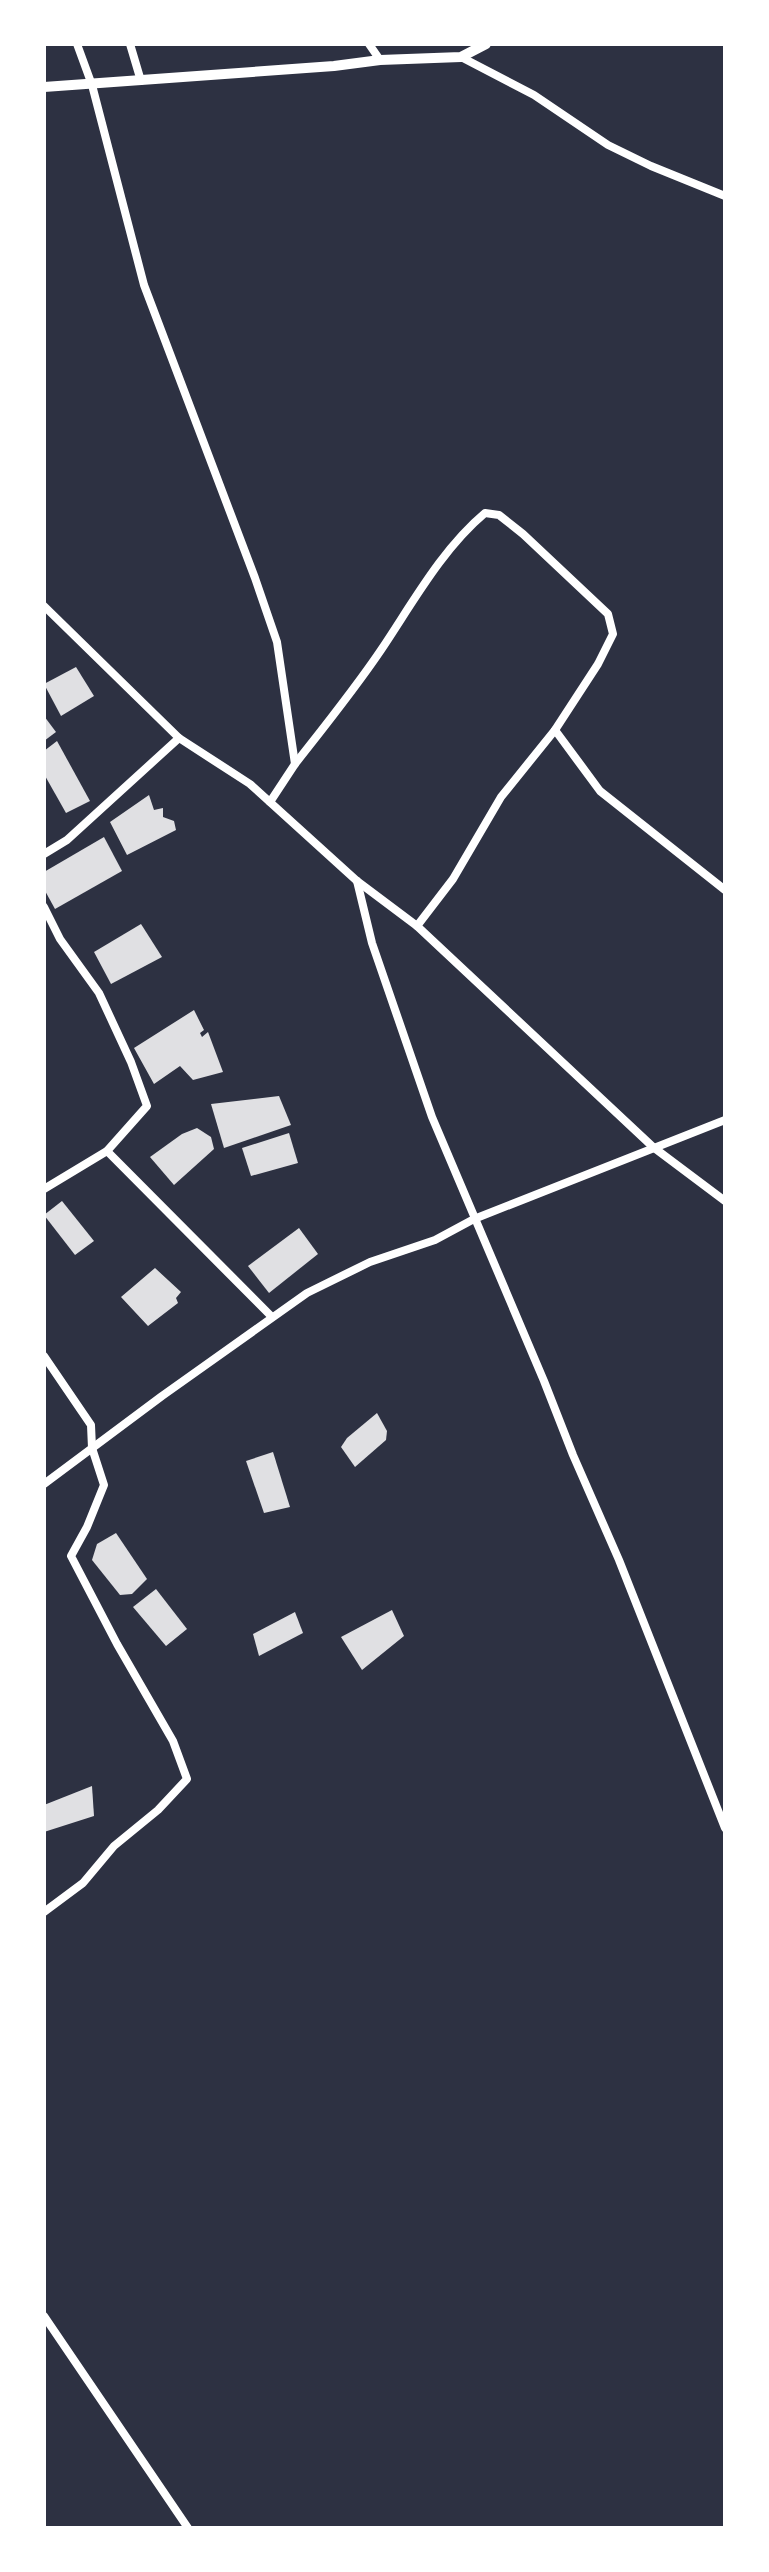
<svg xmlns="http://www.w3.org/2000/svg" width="769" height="2572" viewBox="0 0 769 2572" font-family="'Asap Condensed',sans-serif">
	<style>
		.building { fill: #e0e0e3 }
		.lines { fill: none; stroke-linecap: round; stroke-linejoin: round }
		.minor { stroke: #fff; stroke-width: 8 }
		.tertiary { stroke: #fff; stroke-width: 10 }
	</style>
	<rect width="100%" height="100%" fill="#2d3142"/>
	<!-- building -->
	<g class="building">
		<polygon points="76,667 94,696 61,716 44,684"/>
		<polygon points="44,716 56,732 44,741"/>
		<polygon points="57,741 90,801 66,813 44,774 44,751"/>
		<polygon points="149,795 154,810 163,808 163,817 174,821 176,830 127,855 110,822"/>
		<polygon points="104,837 122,871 55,909 44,889 44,872"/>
		<polygon points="141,924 162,957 111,984 94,952"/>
		<polygon points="194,1010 204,1030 200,1033 202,1037 208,1032 223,1072 193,1080 180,1066 154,1084 134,1048"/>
		<polygon points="279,1096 291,1125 224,1148 211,1104"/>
		<polygon points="197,1128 211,1137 214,1149 174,1185 150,1157 182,1134"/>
		<polygon points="289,1133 298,1163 251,1176 242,1148"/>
		<polygon points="62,1201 94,1241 75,1255 44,1215"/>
		<polygon points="299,1228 318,1254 269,1293 248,1266"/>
		<polygon points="155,1268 181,1292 176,1298 178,1303 148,1326 121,1297"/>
		<polygon points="377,1413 387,1431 386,1440 355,1467 341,1447 347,1438"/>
		<polygon points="273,1452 290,1507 264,1513 246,1461"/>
		<polygon points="116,1533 147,1579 132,1594 120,1595 92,1560 97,1544"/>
		<polygon points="156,1589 187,1629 166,1646 133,1607"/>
		<polygon points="392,1610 404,1636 362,1670 341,1637"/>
		<polygon points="295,1612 303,1633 259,1656 253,1634"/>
		<polygon points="92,1786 94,1816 44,1832 44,1805"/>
	</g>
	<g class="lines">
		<!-- minor -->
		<g class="minor">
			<polyline points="77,44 92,85 144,285 255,578 277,642 295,764 270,802"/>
			<polyline points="130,44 141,81"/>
			<polyline points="369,44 380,60"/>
			<polyline points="461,57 534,95 608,145 651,166 725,196"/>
			<polyline points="44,606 179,738 250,784 357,881 417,926 653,1147 725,1201"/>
			<polyline points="555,730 600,791 725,890"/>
			<path d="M295,764C324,727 354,690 381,650C412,604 442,549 485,513L499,515L523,534L608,614L613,634L598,664L555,730L501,797L453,879L417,926"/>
			<polyline points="44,854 67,840 179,738"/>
			<polyline points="357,881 372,943 432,1117 544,1381 573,1455 619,1560 725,1828"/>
			<polyline points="44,907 60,939 99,993 131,1062 147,1106 107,1151 44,1189"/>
			<polyline points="107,1151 272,1317"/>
			<polyline points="44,1356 91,1425 92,1448 104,1485 87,1527 71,1556 117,1644 173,1741 187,1779 158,1810 114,1846 83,1883 44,1912"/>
			<polyline points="44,1484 162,1396 307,1293 370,1262 435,1240 474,1219 725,1120"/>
			<polyline points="44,2316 188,2528"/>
		</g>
		<!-- tertiary -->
		<polyline class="tertiary" points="44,87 334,66 380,60 461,57 486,44"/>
	</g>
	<!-- border -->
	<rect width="769" height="2572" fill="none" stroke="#ffffff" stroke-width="92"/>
</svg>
